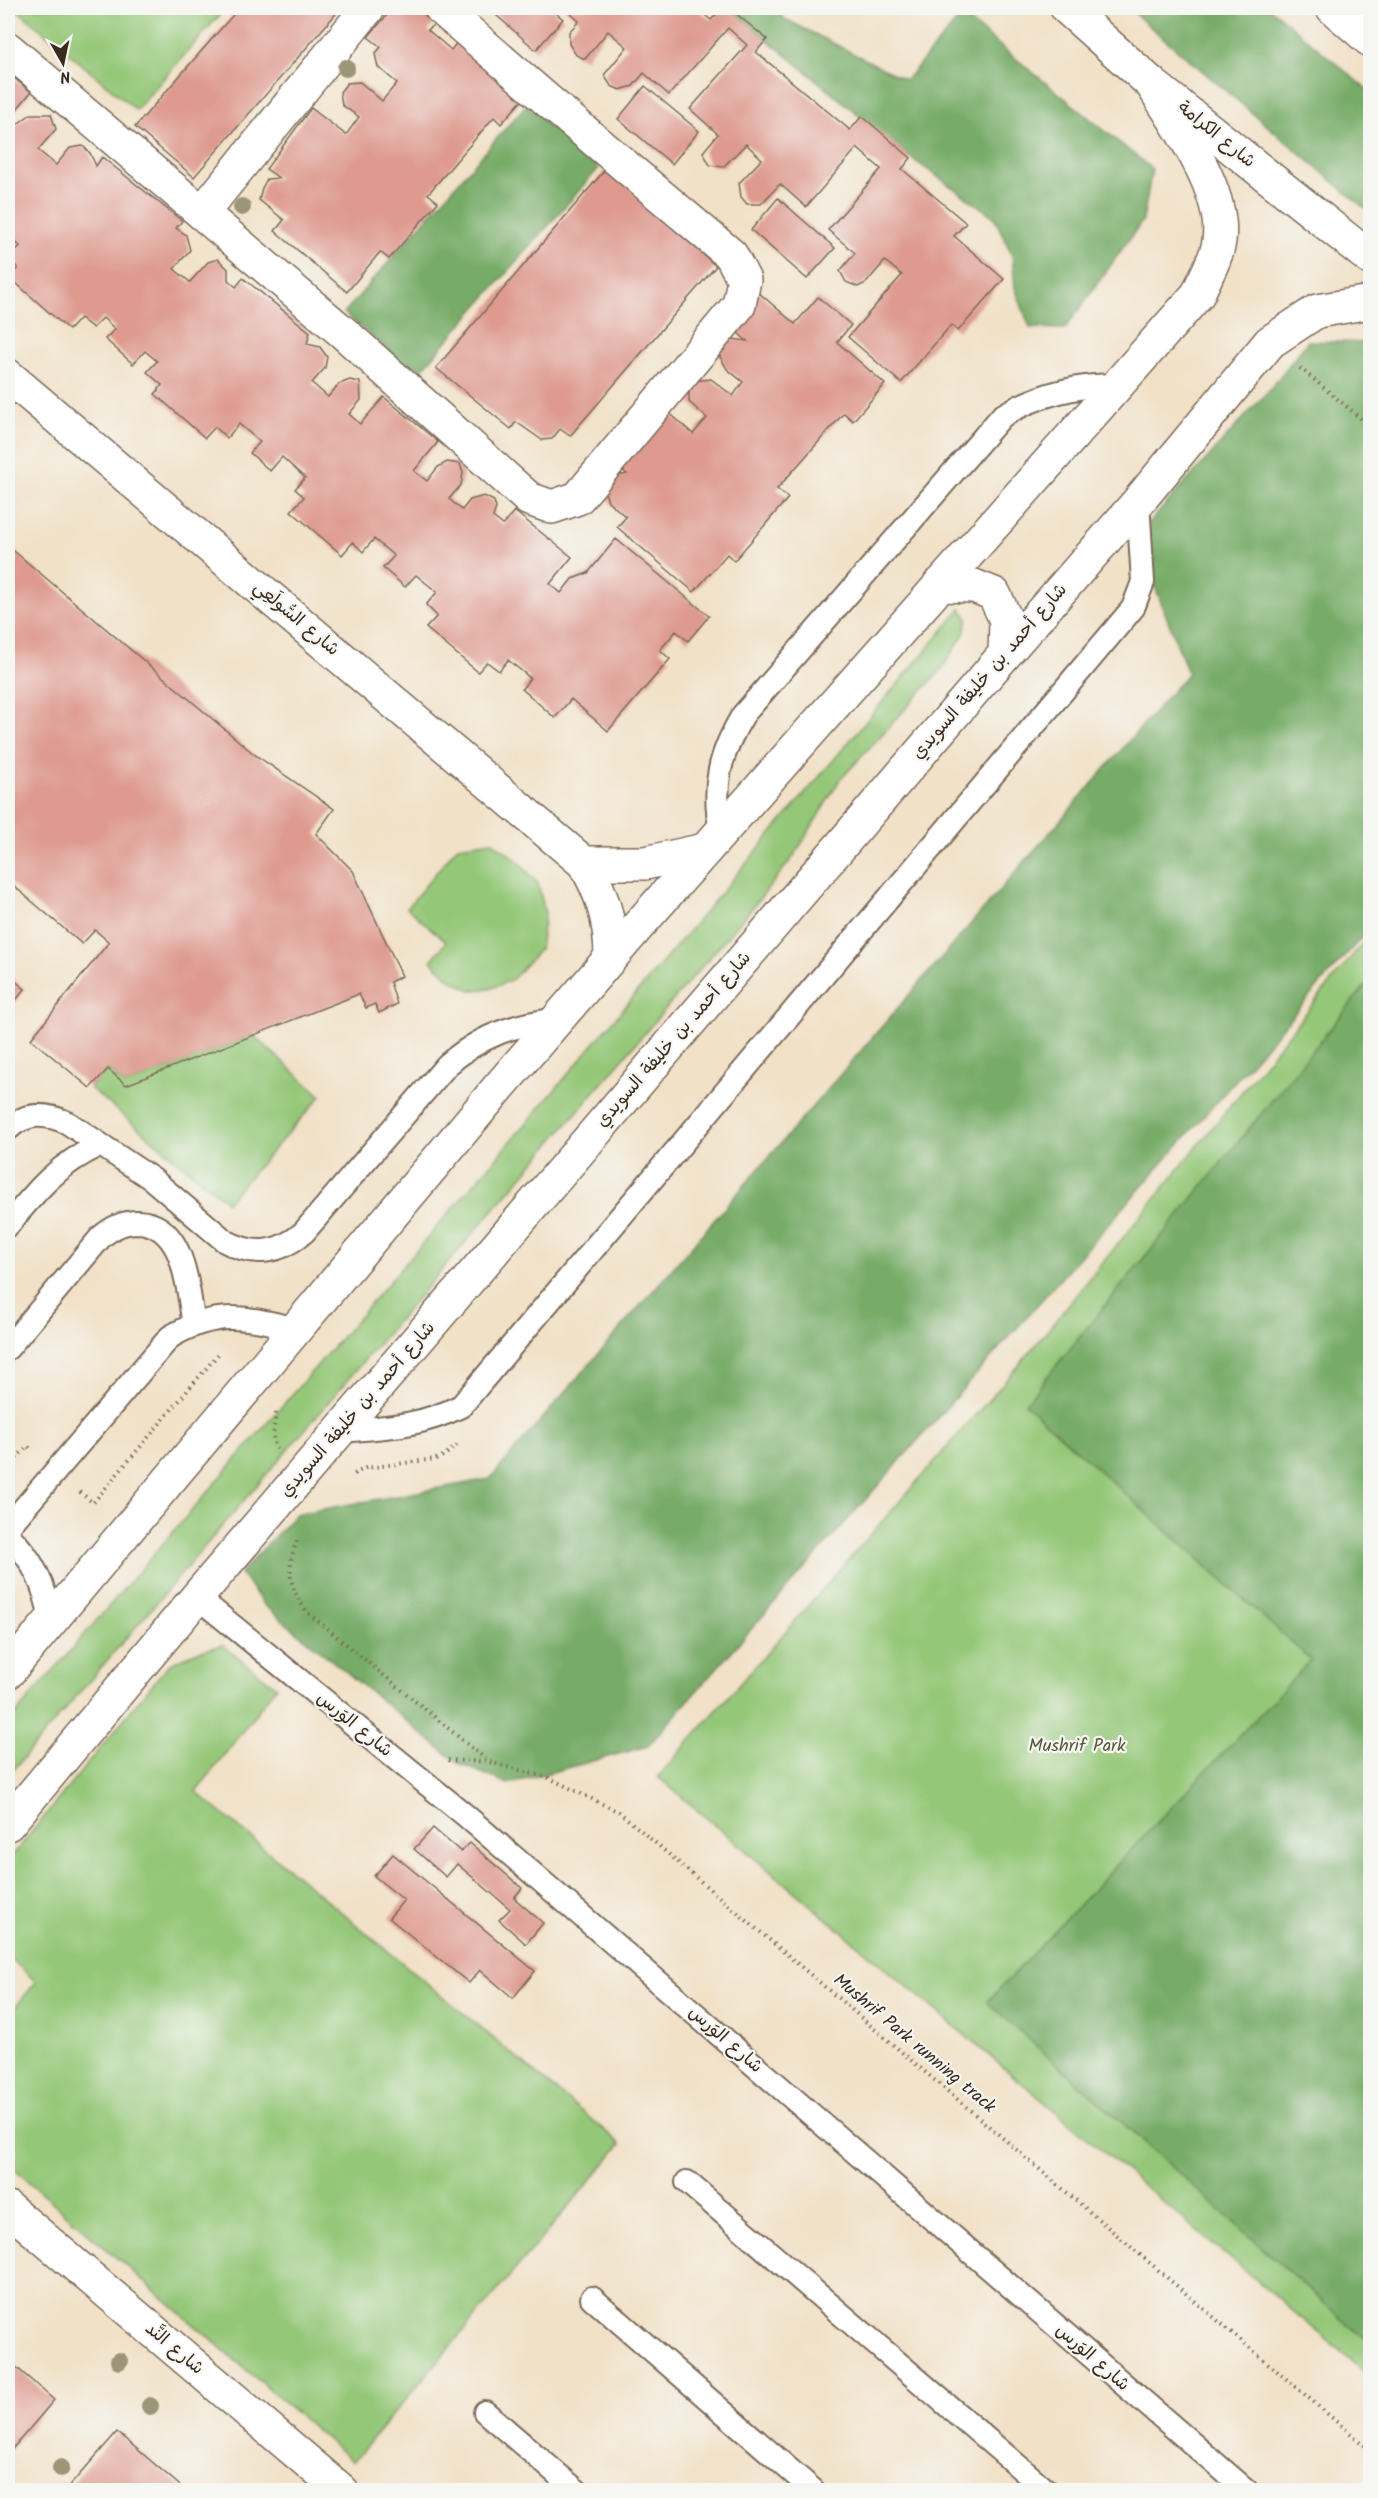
<svg xmlns="http://www.w3.org/2000/svg" width="1378" height="2498" viewBox="0 0 1378 2498" font-family="Kalam,'Playpen Sans Arabic',sans-serif">
	<style>
		.green { fill: #94c778; stroke: #68784b; stroke-width: 1.5 }
		.forest { fill: #77ac68; stroke: #596b43; stroke-width: 1.5 }
		.building { fill: #de9a8f }
		.lines { fill: none; stroke-linecap: round; stroke-linejoin: round }
		.lane-casing { stroke: #7b6a59; stroke-width: 26 }
		.street-casing { stroke: #7b6a59; stroke-width: 36 }
		.secondary-casing { stroke: #7b6a59; stroke-width: 36 }
		.path { stroke: #7b6a59; stroke-width: 4; stroke-dasharray: 1.5 4.5; stroke-linecap: butt }
		.lane { stroke: #fff; stroke-width: 22 }
		.street { stroke: #fff; stroke-width: 33 }
		.secondary { stroke: #fff; stroke-width: 33 }
		.tree { fill: #9c9679 }
		.labels { text-anchor: middle; dominant-baseline: central; stroke-width: 4.5; stroke-linejoin: round; paint-order: stroke }
		.street-label { font-size: 18px; fill: #3b2a1e; stroke: #f6f6f2 }
		.park-label { font-size: 18px; fill: #565939; stroke: #f6f6f2 }
	</style>
	<rect width="100%" height="100%" fill="#f6f6f2"/>
	<filter id="ink" filterUnits="userSpaceOnUse"><feTurbulence type="fractalNoise" baseFrequency=".0167" numOctaves="2"/><feDisplacementMap in="SourceGraphic" scale="12" xChannelSelector="R" yChannelSelector="G"/><feConvolveMatrix kernelMatrix="1 2 1 2 8 2 1 2 1" color-interpolation-filters="sRGB"/></filter>
	<filter id="wash" filterUnits="userSpaceOnUse"><feTurbulence type="fractalNoise" baseFrequency=".008" numOctaves="4" result="noise"/><feDisplacementMap in="SourceGraphic" scale="24" xChannelSelector="R" yChannelSelector="G"/><feGaussianBlur stdDeviation="1.35" result="paint"/><feColorMatrix in="noise" values="0 0 0 0 0 0 0 0 0 0 0 0 0 0 0 0 0 1.4 0 .05"/><feComposite in="paint" operator="in"/></filter>
	<g filter="url(#wash)">
		<rect width="100%" height="100%" fill="#f1e1c7"/>
		<!-- green -->
		<g class="green">
			<polygon points="15,8 226,8 136,110"/>
			<polygon points="961,609 968,618 964,634 941,670 839,781 794,856 758,901 8,1776 8,1723 531,1118"/>
			<polygon points="492,841 517,860 538,883 545,913 540,949 513,979 490,989 470,990 450,979 431,961 446,942 407,908 458,846"/>
			<polygon points="1370,934 1370,2376 658,1777 1021,1363"/>
			<polygon points="253,1035 321,1096 227,1202 90,1088 108,1069 126,1085"/>
			<polygon points="222,1645 276,1687 196,1792 621,2144 353,2462 8,2164 8,2016 36,1982 8,1956 8,1861 168,1665 193,1653"/>
		</g>
		<!-- forest -->
		<g class="forest">
			<polygon points="729,8 771,8 785,19 906,80 962,15 1152,169 1143,220 1065,329 1030,328 1015,288 1012,255 994,217 911,158"/>
			<polygon points="1128,8 1270,8 1370,92 1370,213"/>
			<polygon points="526,105 599,168 417,375 344,313"/>
			<polygon points="1308,341 1370,343 1370,928 648,1746 508,1784 458,1763 265,1606 240,1573 296,1514 490,1479 1188,673 1136,537 1270,389"/>
			<polygon points="1370,980 1370,2344 987,2002 1311,1660 1025,1404"/>
		</g>
		<g id="blocks">
			<!-- building -->
			<g class="building">
				<polygon points="239,8 341,8 194,177 135,127"/>
				<polygon points="393,8 417,8 435,23 428,30 451,50 458,41 524,98 501,124 494,117 428,194 438,202 389,259 380,252 347,292 275,231 284,220 259,200 262,188 267,179 279,178 266,169 311,108 346,135 359,117 342,105 340,92 347,83 360,82 382,101 397,83 378,67 375,54 381,47 368,37"/>
				<polygon points="488,8 550,8 563,19 536,50"/>
				<polygon points="564,8 696,8 711,20 722,8 729,8 767,39 756,52 850,130 862,116 911,158 902,169 966,223 954,236 1004,279 958,331 951,325 901,383 848,337 902,275 885,261 866,283 858,287 846,282 840,271 855,253 828,230 881,169 857,148 806,207 780,184 761,204 747,204 741,197 739,183 762,159 746,144 723,167 710,165 703,152 718,134 690,109 747,45 728,28 669,95 644,73 633,86 620,90 611,86 604,75 627,47 608,31 585,59 576,55 569,44 569,32 579,21"/>
				<polygon points="8,73 31,92 8,120 16,125 31,114 51,114 56,129 38,150 56,165 70,148 83,146 90,153 96,166 102,157 182,221 176,228 186,235 190,250 174,269 190,282 208,262 218,259 228,269 228,280 236,287 243,278 310,332 307,344 320,347 327,357 325,368 312,383 328,397 339,384 350,380 360,382 361,400 349,414 360,424 384,397 438,442 414,471 427,481 438,467 447,462 460,464 463,473 461,485 449,499 462,510 470,500 484,496 494,501 496,508 493,517 503,525 514,511 572,557 550,584 561,593 572,579 588,573 616,539 709,616 688,641 676,631 660,650 670,659 608,731 571,699 555,718 522,689 530,678 508,660 499,671 487,662 478,672 426,628 437,616 426,605 437,592 416,575 405,587 383,568 394,556 374,539 363,552 353,542 342,555 291,511 304,497 295,489 305,478 282,457 270,471 250,453 260,442 239,424 227,438 215,427 205,438 155,394 162,385 147,372 157,361 145,351 133,364 105,339 115,329 103,318 93,328 80,318 69,330 9,277 18,268 8,259 20,246 9,237 8,239"/>
				<polygon points="645,86 699,131 672,164 618,119"/>
				<polygon points="610,164 636,195 716,266 570,436 560,429 552,439 542,440 516,422 511,429 436,368"/>
				<polygon points="778,198 835,248 807,279 751,230"/>
				<polygon points="758,292 795,324 818,297 851,325 837,342 885,384 853,421 844,413 777,489 788,498 734,561 727,554 694,592 617,527 626,517 608,501 603,487 613,477 627,474 617,465 665,409 693,434 707,418 689,402 689,390 695,381 711,379 733,396 743,382 727,369 720,357 718,345 732,339 747,341 730,326"/>
				<polygon points="8,546 254,754 334,809 316,834 353,871 359,884 402,976 390,982 397,1004 379,1013 375,1004 366,1008 359,994 126,1085 108,1069 90,1088 31,1039 109,942 95,930 82,944 8,881"/>
				<polygon points="8,975 25,989 8,1010"/>
				<polygon points="433,1828 461,1852 470,1843 522,1888 514,1898 543,1923 526,1944 499,1920 510,1909 457,1864 446,1877 414,1849"/>
				<polygon points="393,1854 535,1971 513,1998 480,1970 469,1983 389,1918 404,1900 374,1876"/>
				<polygon points="8,2360 54,2400 8,2454"/>
				<polygon points="117,2432 137,2449 185,2490 66,2490"/>
			</g>
		</g>
	</g>
	<g filter="url(#ink)">
		<use href="#blocks" fill-opacity="0" stroke="#7b6a59" stroke-width="1.5"/>
		<g class="lines">
			<defs>
				<g id="lane">
					<path d="M721,832C712,786 719,755 743,715L1002,416C1038,394 1075,385 1117,385"/>
					<path d="M8,1129C26,1112 46,1113 68,1123L152,1179L225,1241C254,1257 279,1254 304,1232L447,1065C479,1037 514,1023 557,1020"/>
					<path d="M8,1225C37,1190 58,1164 100,1145"/>
					<path d="M8,1348L101,1237C112,1228 122,1222 138,1222C186,1224 187,1289 194,1324"/>
					<path d="M341,1431C386,1427 419,1427 461,1406L1133,608L1143,582L1138,502"/>
					<path d="M8,1527L170,1337C217,1309 246,1317 297,1329"/>
					<path d="M8,1535C33,1558 45,1586 51,1620"/>
					<polyline points="197,1597 465,1815 1246,2490"/>
					<polyline points="687,2182 1046,2490"/>
					<polyline points="592,2298 813,2490"/>
					<polyline points="485,2412 576,2490"/>
				</g>
				<g id="street">
					<polyline points="8,49 345,334 529,499 552,507 578,498 739,305 744,280 731,255 547,100 441,8"/>
					<polyline points="202,213 368,8"/>
					<path d="M8,376L584,863C603,893 611,923 611,957"/>
					<polyline points="584,863 645,863 705,850"/>
					<polyline points="8,2208 341,2490"/>
				</g>
				<g id="secondary">
					<polyline points="1067,8 1152,84 1370,258"/>
					<polyline points="1333,8 1370,40"/>
					<polyline points="939,585 974,586 994,594 1006,620 1005,654"/>
					<path d="M8,1672L499,1087L639,925L1198,294C1204,279 1214,263 1218,247C1230,195 1178,127 1152,84"/>
					<polyline points="8,1824 197,1597 1005,654 1138,502 1270,342 1317,311 1370,302"/>
				</g>
			</defs>
			<!-- lane casing -->
			<use href="#lane" class="lane-casing"/>
			<!-- street casing -->
			<use href="#street" class="street-casing"/>
			<!-- secondary casing -->
			<use href="#secondary" class="secondary-casing"/>
			<!-- path -->
			<g class="path">
				<polyline points="1300,368 1370,426"/>
				<path d="M276,1413C275,1425 270,1438 277,1449"/>
				<polyline points="8,1467 28,1446 31,1450"/>
				<polyline points="354,1474 366,1468 436,1459 445,1455 457,1445"/>
				<polyline points="80,1492 93,1503 220,1352"/>
				<path d="M297,1541C285,1570 290,1589 308,1613L488,1761"/>
				<polyline points="448,1760 489,1762 549,1778 619,1812 1370,2450"/>
			</g>
			<!-- lane -->
			<use href="#lane" class="lane"/>
			<!-- street -->
			<use href="#street" class="street"/>
			<!-- secondary -->
			<use href="#secondary" class="secondary"/>
		</g>
		<!-- trees -->
		<g class="tree">
			<circle cx="346" cy="68" r="9"/>
			<circle cx="242" cy="207" r="9"/>
			<circle cx="119" cy="2361" r="9"/>
			<circle cx="150" cy="2406" r="9"/>
			<circle cx="61" cy="2468" r="9"/>
		</g>
	</g>
	<g class="labels">
		<!-- street labels -->
		<g class="street-label">
			<text transform="translate(1216 135) rotate(39)">شارع الكرامة</text>
			<text transform="translate(296 619) rotate(40)">شارع السُّولَعِي</text>
			<text transform="translate(990 672) rotate(-49)">شارع أحمد بن خليفة السويدي</text>
			<text transform="translate(674 1040) rotate(-49)">شارع أحمد بن خليفة السويدي</text>
			<text transform="translate(358 1410) rotate(-49)">شارع أحمد بن خليفة السويدي</text>
			<text transform="translate(354 1725) rotate(39)">شارع الوَرس</text>
			<text transform="translate(725 2040) rotate(41)">شارع الوَرس</text>
			<text transform="translate(914 2044) rotate(40)">Mushrif Park running track</text>
			<text transform="translate(174 2349) rotate(40)">شارع النَّد</text>
			<text transform="translate(1092 2358) rotate(41)">شارع الوَرس</text>
		</g>
		<!-- park labels -->
		<g class="park-label">
			<text x="1077" y="1746">Mushrif Park</text>
		</g>
	</g>
	<!-- margin -->
	<rect width="1378" height="2498" fill="none" stroke="#f6f6f2" stroke-width="30"/>
	<!-- north arrow -->
	<g transform="translate(63 63) rotate(171)" stroke="#f6f6f2" stroke-width="4.5" paint-order="stroke">
	<path d="M0-4.5L10 22L0 15L-10 22Z" fill="#3b2a1e"/>
	<text y="-9" font-size="16" font-weight="bold" text-anchor="middle" fill="#3b2a1e">N</text>
	</g>
</svg>
